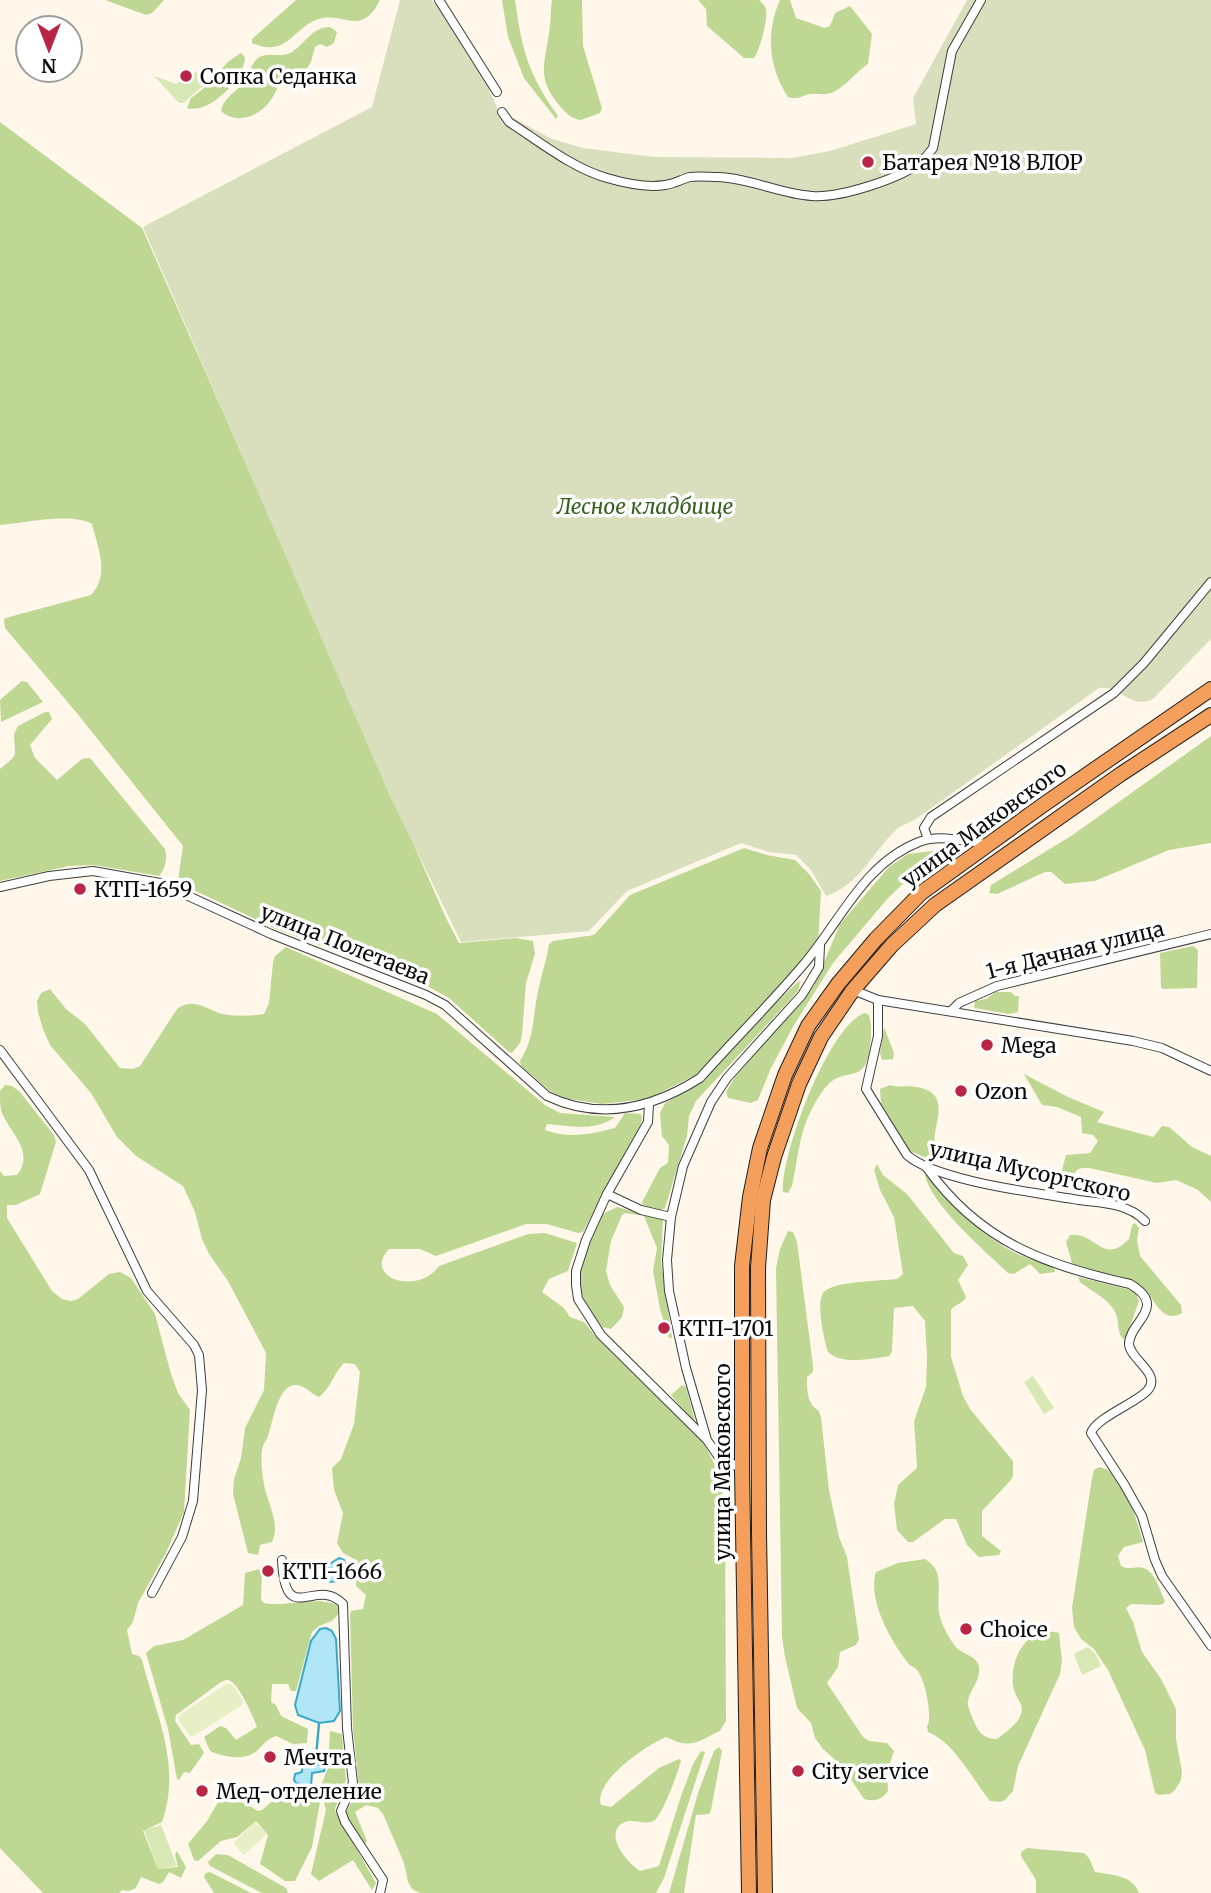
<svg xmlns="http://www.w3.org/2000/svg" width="1211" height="1893" viewBox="0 0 1211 1893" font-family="Merriweather,serif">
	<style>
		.green { fill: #d7e8b5 }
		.forest { fill: #bed894 }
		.cemetery { fill: #d9dfbd }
		.pitch { fill: #e8efc7 }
		.water { fill: #b0e6f5; stroke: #38a8cb; stroke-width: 2 }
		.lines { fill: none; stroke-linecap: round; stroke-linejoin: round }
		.stream { stroke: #38a8cb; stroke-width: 2.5 }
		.minor-casing { stroke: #3e3e3e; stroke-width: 10 }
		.trunk-casing { stroke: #1c1c1c; stroke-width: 16 }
		.minor { stroke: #fff; stroke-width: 8 }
		.trunk { stroke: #f49f5b; stroke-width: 14 }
		.poi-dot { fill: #b92645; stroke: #fff; stroke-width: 2.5 }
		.labels { text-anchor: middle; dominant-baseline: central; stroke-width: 7; stroke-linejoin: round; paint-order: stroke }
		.poi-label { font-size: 21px; fill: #0b0b0b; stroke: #fff; text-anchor: start }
		.park-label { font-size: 21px; font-style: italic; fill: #36611d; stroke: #fff }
		.street-label { font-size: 21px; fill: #0b0b0b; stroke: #fff }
	</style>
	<rect width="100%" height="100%" fill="#fff7ea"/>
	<!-- green -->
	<g class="green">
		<polygon points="198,71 206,71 205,84 183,103 179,103 154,76 176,84"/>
		<polygon points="1033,1376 1054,1408 1044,1414 1024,1382"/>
		<polygon points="1087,1647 1095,1653 1101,1666 1082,1675 1074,1654"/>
		<polygon points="161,1825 177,1866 158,1869 144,1830"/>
	</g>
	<!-- forest -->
	<g class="forest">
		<polygon points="105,0 164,0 152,13 146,15"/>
		<path d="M296,0H380C361,38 344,11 319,19C294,26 287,59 252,43V39Z"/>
		<path d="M502,0H515C522,50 528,74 558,116L556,119L524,78L508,37Z"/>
		<path d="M552,0H582L583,46L602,108L600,113L581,120C571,119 566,113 559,105C539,80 543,69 548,39C551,26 550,13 552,0Z"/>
		<path d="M698,0H759C763,4 765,5 766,10C768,19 760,50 754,58H744L707,26L706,9Z"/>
		<path d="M780,0H790L796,18L825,28L830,26L835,13L850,6L872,34L868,64C855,72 843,91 827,94C821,95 816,93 810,94C802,96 797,100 788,97C769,68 765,33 780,0Z"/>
		<path d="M330,27L337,32L334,43L327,47L320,44L315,47L311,62L307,68L281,79C278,84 277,90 274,95C264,114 239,127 221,111C222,100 234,93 241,85C247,78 251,64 258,58C267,51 280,58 290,53C305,45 311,27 330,27Z"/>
		<path d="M241,53L245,57C245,78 209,115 187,108L191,98L203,89L229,61Z"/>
		<path d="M0,122L142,228L446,918L459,943L516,938L533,941L535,954L526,983L522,1035L520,1043L512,1053L509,1052L449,998L429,987L274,928L181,884L178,880L183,846L76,712L5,628L4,619L9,617L91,595C110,575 98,548 92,524C72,512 24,523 0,525Z"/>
		<polygon points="22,681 27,682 43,702 1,722 0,700"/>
		<path d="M45,712H49L52,719L30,745L35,758L57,780L82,759L90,758L165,849C168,858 165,869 159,876L94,865L69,866L0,881V769L12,759L15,754L14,734L18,726Z"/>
		<polygon points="1211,736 1211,843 1169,850 1095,881 1065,884 1051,872 1045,872 997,894 989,893 991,885 1074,834"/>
		<path d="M744,848L767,855L795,860L809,874L821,891L818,944L817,952L765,1001L699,1073L648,1099L602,1104L564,1098L550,1091L521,1066L520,1061C536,1035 532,1015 539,987C542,972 547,959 549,944L553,941L594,935L630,895Z"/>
		<polygon points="948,849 947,854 905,882 888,898 833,963 794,1025 771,1068 758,1100 751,1103 728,1098 726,1092 735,1077 814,986 840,924 889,867 908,854"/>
		<polygon points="1193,946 1198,950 1197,988 1163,989 1161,987 1160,953"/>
		<path d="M286,947L437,1014L545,1105L560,1113L615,1117C595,1132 569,1126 547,1124L545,1130C568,1139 593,1134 615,1128L625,1113L641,1114L642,1119L640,1126L583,1232L578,1233L547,1224H526L436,1256L420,1249H389C362,1278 418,1296 439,1266L528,1234L545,1233L577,1243L568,1271L549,1279L542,1292L564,1308L570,1317L584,1322L598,1339L704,1444L717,1469L725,1506L726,1721L720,1731C707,1736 697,1746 682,1743C676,1742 672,1739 666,1737C647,1745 593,1781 601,1805L611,1807L659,1768L679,1759L681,1760C679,1771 663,1813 655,1820C645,1827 634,1817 623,1823C603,1835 628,1863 640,1871L659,1866L681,1796L693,1764L701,1751L705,1752L664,1878L656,1893H420L412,1889L408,1882L404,1863L383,1814L378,1808L366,1805L355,1812L367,1841L365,1844L361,1843L345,1815L359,1787L353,1729L350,1615L351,1611L363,1609L366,1595L356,1586L358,1561L343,1553L337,1543L343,1513L334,1490L332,1468L341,1459L354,1424L360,1372L355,1364L344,1363C333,1374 331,1388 319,1397C311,1394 304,1384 295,1385C277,1386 273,1423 268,1436C267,1440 264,1442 263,1446C260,1455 262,1474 264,1484C267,1502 281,1524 272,1542L260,1545L258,1555L248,1553L233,1494L234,1479L241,1458L245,1428L264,1390L266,1353L228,1281L209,1254L202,1239L195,1212L183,1186L136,1156L117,1137L91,1093L50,1045L43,1029L38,1012L37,1001L41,993L50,989L66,1009L85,1024L120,1068L133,1069L140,1066L177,1009C192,998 203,1007 219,1013C232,1017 250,1016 264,1014L269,1003L273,962L275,956Z"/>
		<polygon points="800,980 799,989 789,1001 696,1101 689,1116 687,1136 665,1208 661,1210 643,1206 642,1202 660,1168 668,1163 669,1145 662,1136 660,1113 665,1103 700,1084 768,1010"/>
		<polygon points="996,992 1011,992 1015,996 1019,996 1018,1012 1009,1014 974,1008 975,1001 986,999"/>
		<path d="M865,1013L869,1015C873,1026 871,1059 863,1068C857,1075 845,1074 837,1078C826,1083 819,1096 813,1107C799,1132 798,1159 792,1186L788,1193L783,1192C780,1156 829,1024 865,1013Z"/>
		<polygon points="884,1027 894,1053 893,1059 882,1060 880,1053"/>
		<path d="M1024,1074L1068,1097L1104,1112L1097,1122L1153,1137L1162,1126L1169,1127L1192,1147L1211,1156V1202L1198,1190L1176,1180L1157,1183L1089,1168C1070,1167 1077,1175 1070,1189L1058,1185L1066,1155L1090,1153L1098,1141L1093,1135L1082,1133L1081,1117L1057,1107L1042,1105Z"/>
		<path d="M5,1085L12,1086L19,1091L54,1135L56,1142L40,1194L16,1205H7V1218L52,1291L62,1299L71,1301L78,1299L109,1274L120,1272L131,1278L155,1314L171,1374L178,1393L190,1410L184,1512L166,1553L138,1603L133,1622L127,1630L132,1654L139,1656L142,1660C156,1715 182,1765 162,1822L143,1831L158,1869L178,1867L175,1855L177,1851L186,1867L181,1878L169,1872L163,1882L159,1884L141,1877L136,1888L129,1891L122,1890L119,1893H43L0,1848V1171L4,1176L17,1175C35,1152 11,1134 2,1113C0,1107 0,1098 0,1091Z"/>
		<path d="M890,1085C900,1088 907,1085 917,1087C947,1092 938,1114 935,1134C934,1142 934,1149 933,1156L929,1159L910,1151L881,1103L880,1089Z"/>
		<path d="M877,1164L883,1175L907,1194L954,1253L963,1256L968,1265L958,1280L966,1297C963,1304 955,1304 951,1310V1357L963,1396L970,1409L1013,1461V1476L1010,1481L982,1511V1536L1001,1551L999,1555L979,1557L967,1545L956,1519H945L913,1542H908L897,1530L894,1504L898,1485L917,1468L914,1421L926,1387L927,1357L925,1321L913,1306L894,1308L892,1352L889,1356C873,1359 840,1365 828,1352C824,1340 816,1304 823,1293C831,1281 881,1281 897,1279L903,1274L894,1217L880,1190L874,1170Z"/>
		<path d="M925,1175L931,1177C955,1208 982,1236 1017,1254C1029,1259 1042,1262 1054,1268L1055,1272L1040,1274L1030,1264L1014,1274L1008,1273C985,1251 931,1205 925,1175Z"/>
		<path d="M617,1207L663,1219L661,1261L672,1338H669L660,1309L653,1271L657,1248L644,1216L625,1213L622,1215L611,1241L606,1271L610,1285L624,1307L622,1317L611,1329L602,1327C596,1318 589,1309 584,1299C572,1273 590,1238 601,1215Z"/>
		<path d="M1135,1223L1139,1228L1137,1240L1140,1256L1181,1305L1182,1313C1161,1325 1155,1297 1141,1286C1129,1275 1094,1272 1077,1268L1072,1263L1066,1242L1070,1235C1097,1232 1102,1266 1129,1239L1132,1225Z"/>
		<path d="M788,1231L793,1232L797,1242L813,1365V1372L807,1377C807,1391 807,1404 819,1411L821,1417L829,1490L839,1537L847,1557L859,1639L856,1645L840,1652L838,1667L827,1683L863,1737L869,1741L887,1743L894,1751L887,1772L888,1791C882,1800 874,1802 864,1799L842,1766L823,1749L815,1738L811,1723L797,1708L785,1657L782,1637L776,1268L780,1249Z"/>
		<path d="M1078,1277L1135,1291L1139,1301L1126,1338L1123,1339C1116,1331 1120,1321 1115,1312C1109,1299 1091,1291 1080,1282Z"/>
		<polygon points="682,1385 686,1387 695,1421 692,1421 671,1395"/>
		<path d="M1099,1467C1123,1469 1137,1521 1143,1542L1124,1547L1118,1556L1121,1566L1126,1568C1131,1569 1138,1566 1143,1568C1155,1571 1160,1591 1165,1601L1163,1604L1159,1605L1131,1604L1126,1608L1133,1622L1142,1652L1161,1679L1176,1709V1739L1182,1772L1181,1780L1175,1790L1170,1794L1159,1795L1155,1793L1145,1750L1108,1670L1094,1649L1081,1639L1074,1627L1072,1608L1092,1478L1094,1470Z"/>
		<path d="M925,1559C948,1572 934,1596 940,1617C943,1627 949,1638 955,1646C961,1654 976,1655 979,1666C981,1681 970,1689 968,1701C967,1706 969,1707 970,1712C976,1726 979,1739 997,1739C1006,1732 1021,1722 1022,1710C1022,1703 1016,1697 1014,1690C1007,1663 1026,1623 1059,1633L1062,1661L1060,1674L1018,1766L1013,1791L1005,1800L1000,1802L990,1801C972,1779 955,1743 928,1732L927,1727C933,1717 925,1679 917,1670C914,1667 910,1666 908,1663C891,1642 867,1599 876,1572L898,1563Z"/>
		<path d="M259,1569L262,1572L261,1600L264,1603C285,1608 329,1592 342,1610L332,1621L319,1626L312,1632L296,1691H291L288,1684H272L271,1702L276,1705L281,1716L308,1729L307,1743L293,1744L276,1736C267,1739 264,1744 258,1750C244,1762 225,1757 210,1751L204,1737L220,1726L226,1728L236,1740L257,1727C253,1716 241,1689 232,1682C228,1679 226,1680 221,1682L176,1715L175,1721L191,1745L199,1744L204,1753L190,1773L184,1772L179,1780L177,1779L168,1729L146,1653L154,1646L183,1640L243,1605L245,1573Z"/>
		<polygon points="330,1731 342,1734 346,1780 335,1809 336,1813 376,1883 372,1890 353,1860 319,1881 311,1874 326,1810 320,1788 328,1768"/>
		<polygon points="719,1747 722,1751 711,1810 709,1814 696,1815 684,1893 669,1893 699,1790 714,1751"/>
		<polygon points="285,1790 301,1801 320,1802 312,1847 295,1881 285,1881 260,1864 268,1835 256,1821 237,1837 221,1841 198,1861 194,1860 188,1844 207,1821 223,1794 227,1793 258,1811 262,1810"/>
		<path d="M1027,1848L1084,1853L1089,1858L1095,1872C1112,1875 1133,1875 1139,1893H1036V1880L1021,1856V1852Z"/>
		<polygon points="216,1854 228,1855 286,1888 288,1893 262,1893 210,1866 208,1862"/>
		<polygon points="210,1872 251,1893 214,1893 204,1877 206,1873"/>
	</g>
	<!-- cemetery -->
	<path class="cemetery" d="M400,0H432L441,10L485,80L498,110L552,139L583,148L655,157L792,158L830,151L916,124L913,98L967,0H1211V639L1153,699C1129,710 1122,685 1099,688L916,819C910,822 902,825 897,829C873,851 860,885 826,896L811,870L796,855L769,852L741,843L627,891L589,931L461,942L389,794L143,227L372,107Z"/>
	<!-- pitch -->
	<g class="pitch">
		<polygon points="226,1684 232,1684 243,1700 242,1705 194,1736 190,1736 179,1721 179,1715"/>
		<polygon points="255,1822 267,1834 244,1855 233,1843"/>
	</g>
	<!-- water -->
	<g class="water">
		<polygon points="339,1558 344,1560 348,1571 346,1580 330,1582 326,1577 328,1565"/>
		<polygon points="326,1628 332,1631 336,1639 340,1711 334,1721 319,1723 298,1715 295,1705 311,1641 320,1629"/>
		<polygon points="307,1763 314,1763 325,1767 324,1771 312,1773 311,1788 296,1783 294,1780 295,1774 302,1772 302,1766"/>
	</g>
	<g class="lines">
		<!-- stream -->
		<polyline class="stream" points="313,1764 316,1757 319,1723"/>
		<defs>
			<g id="minor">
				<polyline points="439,0 497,92"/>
				<path d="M502,112L509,122C540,142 572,168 607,178C624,183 646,188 665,185C674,184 682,179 690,177C699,176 709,177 717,177C750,178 780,194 812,196C839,198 902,179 923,160C926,157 930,152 933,148L952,51L981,0"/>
				<polyline points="928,839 924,828 931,817 1114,693 1144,663 1211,582"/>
				<path d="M0,887L49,876L93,871L160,883L271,934L426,995L445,1005L547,1096C600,1121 653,1108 700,1078C734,1040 771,1003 804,964C840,922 864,863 919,842C939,834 966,841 987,844"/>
				<polyline points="853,990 878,1000 1133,1041 1162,1048 1211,1071"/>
				<path d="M878,1000V1036L866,1089L907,1155C936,1181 1038,1193 1079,1200C1101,1203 1128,1203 1145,1221"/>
				<polyline points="951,1011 959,1003 997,986 1211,934"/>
				<polyline points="0,1050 89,1170 147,1291 194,1345 199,1355 202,1390 193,1501 182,1537 152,1593"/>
				<polyline points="649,1104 648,1122 607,1194 586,1240 576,1271 576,1285 578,1299 601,1335 706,1439"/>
				<path d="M927,1168C980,1242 1045,1265 1130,1284C1169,1307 1129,1322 1129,1344C1130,1360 1163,1374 1147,1391C1134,1404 1096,1418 1091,1433L1124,1484L1142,1516L1155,1560L1162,1576L1211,1646"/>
				<polyline points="607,1194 641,1210 671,1217"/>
				<polyline points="742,1469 718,1456 707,1440 686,1368 669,1291 667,1260 671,1217 683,1166 711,1102 727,1078 802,995 819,967 820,946"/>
				<path d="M282,1560C285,1630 316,1575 343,1604L347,1728L353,1783L341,1811L345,1822L383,1880L380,1893"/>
			</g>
			<g id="trunk">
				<polyline points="749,1893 742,1469 742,1266 750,1197 760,1148 785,1075 808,1026 838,984 876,939 921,893 1043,805 1211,689"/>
				<polyline points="765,1893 759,1533 758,1268 763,1200 774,1157 799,1084 821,1037 853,990 892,945 935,905 1121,774 1211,715"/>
			</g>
		</defs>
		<!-- minor casing -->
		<use href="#minor" class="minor-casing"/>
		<!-- trunk casing -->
		<use href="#trunk" class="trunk-casing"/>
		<!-- minor -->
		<use href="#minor" class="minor"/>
		<!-- trunk -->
		<use href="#trunk" class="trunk"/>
	</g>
	<!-- markers -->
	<g class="poi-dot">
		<circle cx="186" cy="76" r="7"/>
		<circle cx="868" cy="162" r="7"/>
		<circle cx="80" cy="889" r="7"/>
		<circle cx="987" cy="1045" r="7"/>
		<circle cx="961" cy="1091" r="7"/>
		<circle cx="664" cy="1328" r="7"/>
		<circle cx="268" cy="1571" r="7"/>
		<circle cx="966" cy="1629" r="7"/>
		<circle cx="270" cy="1757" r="7"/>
		<circle cx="798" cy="1771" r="7"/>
		<circle cx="202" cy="1791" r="7"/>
	</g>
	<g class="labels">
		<!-- poi labels -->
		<g class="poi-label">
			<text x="200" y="76">Сопка Седанка</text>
			<text x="882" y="162">Батарея №18 ВЛОР</text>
			<text x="94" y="889">КТП-1659</text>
			<text x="1001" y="1045">Mega</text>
			<text x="975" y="1091">Ozon</text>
			<text x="678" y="1328">КТП-1701</text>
			<text x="282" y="1571">КТП-1666</text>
			<text x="980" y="1629">Choice</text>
			<text x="284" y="1757">Мечта</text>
			<text x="812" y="1771">City service</text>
			<text x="216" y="1791">Мед-отделение</text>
		</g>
		<!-- park labels -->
		<g class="park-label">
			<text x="645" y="506">Лесное кладбище</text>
		</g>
		<!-- street labels -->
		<g class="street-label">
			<text transform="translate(984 824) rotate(-36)">улица Маковского</text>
			<text transform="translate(345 944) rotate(22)">улица Полетаева</text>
			<text transform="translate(1075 950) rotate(-14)">1-я Дачная улица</text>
			<text transform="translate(1030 1171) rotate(13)">улица Мусоргского</text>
			<text transform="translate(722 1462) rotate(-90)">улица Маковского</text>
		</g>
	</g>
	<!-- north arrow -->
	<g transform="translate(49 49) rotate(180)"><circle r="33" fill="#ffffff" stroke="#9d9d9d" stroke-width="2"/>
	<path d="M0-5L12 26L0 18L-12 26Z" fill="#b92645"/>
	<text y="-10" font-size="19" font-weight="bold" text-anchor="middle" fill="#0b0b0b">N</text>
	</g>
</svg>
